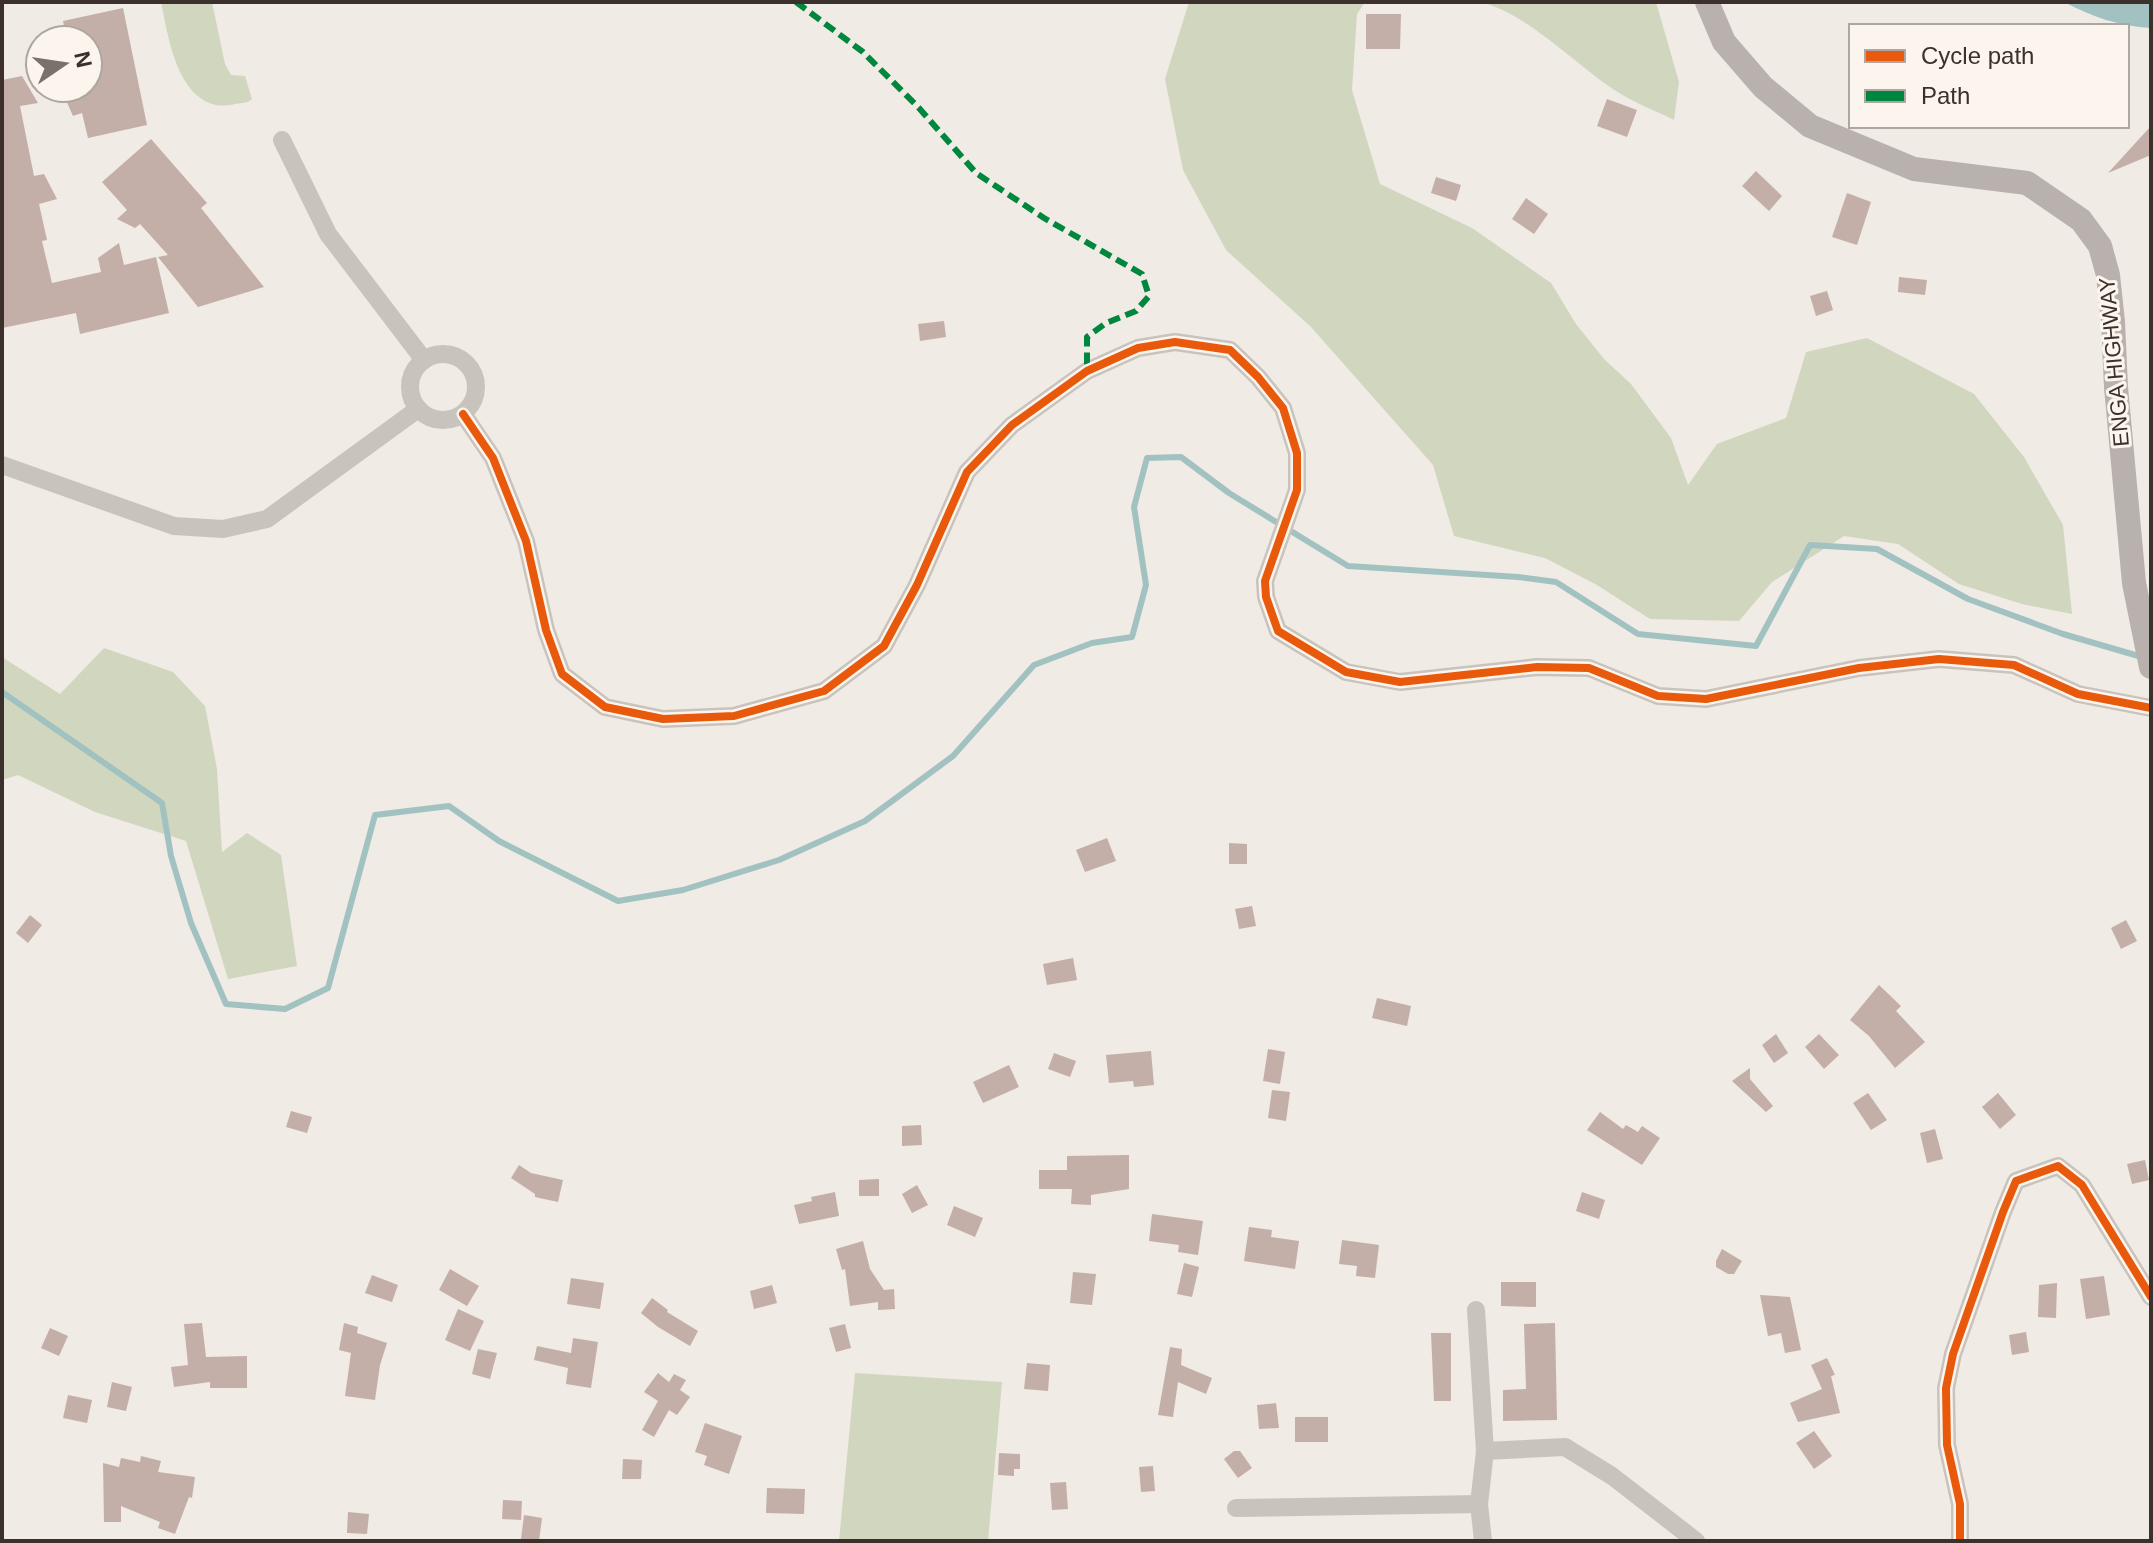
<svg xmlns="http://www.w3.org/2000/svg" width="2153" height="1543" viewBox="0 0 2153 1543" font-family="Helvetica,sans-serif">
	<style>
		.green { fill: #d1d6bf }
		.water { fill: #a1c2c1 }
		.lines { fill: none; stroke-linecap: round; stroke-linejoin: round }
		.stream { stroke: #a1c2c1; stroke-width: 6 }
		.building { fill: #c3afa7 }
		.minor { stroke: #c9c3be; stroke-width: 18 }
		.major { stroke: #b8b1ad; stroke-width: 24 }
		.quiet { stroke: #00873e; stroke-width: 6; stroke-dasharray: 12 6; stroke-linecap: butt }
		.cycleway-casing { stroke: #fbf5ee; stroke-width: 13 }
		.cycleway { stroke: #e8590c; stroke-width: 8 }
		.labels { text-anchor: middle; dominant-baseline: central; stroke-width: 6; stroke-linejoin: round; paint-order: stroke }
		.street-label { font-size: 22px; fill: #3b302b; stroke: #fbf5ee }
	</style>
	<rect width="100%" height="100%" fill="#f0ebe5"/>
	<!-- green -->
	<g class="green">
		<path d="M161,2H212L225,64L231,75L245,76L252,99L248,102C239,103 225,107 216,105C176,96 168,35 161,2Z"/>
		<polygon points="1189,2 1365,2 1357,14 1352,90 1380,184 1472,228 1551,283 1576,324 1604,359 1631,384 1671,438 1688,485 1717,444 1786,418 1806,352 1867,338 1974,394 2024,457 2063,525 2072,614 2022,604 1959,584 1898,544 1844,536 1772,582 1739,621 1650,619 1597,585 1545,558 1454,536 1433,465 1311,327 1226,250 1183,170 1165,79"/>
		<path d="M1479,2H1656L1679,82L1674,120C1654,110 1632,102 1613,89C1576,65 1523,10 1479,2Z"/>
		<polygon points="104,648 173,672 205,706 217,769 222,852 247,833 281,855 297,966 228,979 186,841 95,812 18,775 2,780 2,657 60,694"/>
		<polygon points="855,1373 1002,1382 988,1541 839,1541"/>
	</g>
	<!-- water -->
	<path class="water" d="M2064,2H2151V28C2119,26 2092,17 2064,2Z"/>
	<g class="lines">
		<!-- stream -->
		<polyline class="stream" points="2,692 162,803 171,856 191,923 226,1004 285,1009 328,988 375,815 449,806 499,841 618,901 683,890 779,860 865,821 953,756 1034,665 1092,643 1132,637 1146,585 1134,507 1147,458 1181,457 1229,493 1348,566 1518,577 1556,582 1638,634 1756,646 1810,545 1877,549 1968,599 2063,634 2142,657"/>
	</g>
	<!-- building -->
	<g class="building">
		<polygon points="123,8 147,125 88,138 82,113 73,116 62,91 88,88 88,40 67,40 63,21"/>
		<polygon points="1366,14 1401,14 1400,49 1366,49"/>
		<polygon points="22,76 38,103 20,106 34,176 44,174 57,199 39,204 47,240 42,241 52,283 101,272 98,258 119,243 124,265 156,257 169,313 80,334 76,313 2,328 2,80"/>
		<polygon points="1607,99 1637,110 1627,137 1597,126"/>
		<polygon points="2151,126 2151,155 2108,173"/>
		<polygon points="151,139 207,203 201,208 264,287 198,307 158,257 168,255 140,224 135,228 117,219 127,210 102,182"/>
		<polygon points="1756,171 1782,196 1769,211 1742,186"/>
		<polygon points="1436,177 1461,185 1456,201 1431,193"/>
		<polygon points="1847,193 1871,202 1857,245 1832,237"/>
		<polygon points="1526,198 1548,214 1534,234 1512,219"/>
		<polygon points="1899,277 1927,280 1925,295 1898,292"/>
		<polygon points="1827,291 1833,310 1816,316 1810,296"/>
		<polygon points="944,321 946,337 920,341 918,324"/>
		<polygon points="1107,838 1116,861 1085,872 1076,850"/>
		<polygon points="1229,843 1247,844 1247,864 1229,864"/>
		<polygon points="1252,906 1256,926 1239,929 1235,909"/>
		<polygon points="30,915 42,925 28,943 16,933"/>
		<polygon points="2126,920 2137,941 2121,949 2111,928"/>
		<polygon points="1073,958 1077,980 1047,985 1043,964"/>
		<polygon points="1879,985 1901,1006 1896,1011 1925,1042 1895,1068 1869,1036 1850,1020"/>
		<polygon points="1377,998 1411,1006 1407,1026 1372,1018"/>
		<polygon points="1776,1034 1788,1053 1774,1063 1762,1045"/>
		<polygon points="1819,1034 1839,1055 1824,1069 1805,1047"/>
		<polygon points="1268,1049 1285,1052 1280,1084 1263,1081"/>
		<polygon points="1151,1051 1154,1085 1134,1087 1133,1081 1109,1083 1106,1055"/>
		<polygon points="1054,1053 1076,1061 1070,1077 1048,1069"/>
		<polygon points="1009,1065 1019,1087 983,1103 973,1082"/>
		<polygon points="1750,1068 1750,1079 1773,1106 1766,1112 1732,1081"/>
		<polygon points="1272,1090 1290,1092 1286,1121 1268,1118"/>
		<polygon points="1868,1093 1887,1120 1871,1130 1853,1103"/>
		<polygon points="1998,1093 2016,1115 2000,1129 1982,1107"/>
		<polygon points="291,1111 312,1117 307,1133 286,1127"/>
		<polygon points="1600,1112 1623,1129 1626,1125 1638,1132 1642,1126 1660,1138 1642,1165 1587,1130"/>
		<polygon points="921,1125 922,1145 902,1146 902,1126"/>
		<polygon points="1935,1129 1943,1159 1927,1163 1920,1133"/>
		<polygon points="1129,1155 1129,1189 1091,1195 1091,1205 1071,1204 1072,1189 1039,1189 1039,1170 1067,1170 1067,1156"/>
		<polygon points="2145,1160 2149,1180 2132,1184 2127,1164"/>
		<polygon points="519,1165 531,1173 563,1180 558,1202 535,1197 535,1194 511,1178"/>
		<polygon points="879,1179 879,1196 859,1196 859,1180"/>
		<polygon points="917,1185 928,1205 912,1213 902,1194"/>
		<polygon points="835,1192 839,1216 799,1224 794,1205 812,1201 811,1197"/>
		<polygon points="1582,1192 1605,1200 1599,1219 1576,1211"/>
		<polygon points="954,1206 983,1218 975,1237 947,1225"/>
		<polygon points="1152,1214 1203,1221 1198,1255 1178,1252 1179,1245 1149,1241"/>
		<polygon points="1249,1227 1272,1230 1271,1237 1299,1241 1295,1269 1244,1261"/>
		<polygon points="1342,1240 1379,1245 1375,1278 1356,1276 1357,1266 1339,1264"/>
		<polygon points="863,1241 870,1269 884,1290 894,1289 895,1309 878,1310 878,1302 850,1306 845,1269 842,1270 836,1249"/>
		<polygon points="1722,1249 1742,1261 1734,1274 1728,1274 1716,1267 1716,1261"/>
		<polygon points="1184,1263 1199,1267 1192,1297 1177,1294"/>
		<polygon points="450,1269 479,1286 467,1306 439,1290"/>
		<polygon points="1073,1272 1096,1274 1092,1305 1070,1303"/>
		<polygon points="372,1275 398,1285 392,1302 365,1293"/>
		<polygon points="2104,1276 2110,1315 2086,1319 2080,1279"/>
		<polygon points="571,1278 604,1283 600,1309 567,1304"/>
		<polygon points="1501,1282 1536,1282 1536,1307 1501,1306"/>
		<polygon points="2057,1283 2056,1318 2038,1317 2039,1285"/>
		<polygon points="772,1285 777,1303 754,1309 750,1291"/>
		<polygon points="1760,1295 1790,1297 1801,1350 1785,1353 1781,1333 1768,1336"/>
		<polygon points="652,1298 668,1310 667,1312 698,1331 690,1346 658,1327 641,1313"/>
		<polygon points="458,1309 484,1321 470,1351 445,1340"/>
		<polygon points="202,1323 206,1357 247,1356 247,1388 210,1388 210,1382 174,1387 171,1367 188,1365 184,1324"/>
		<polygon points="344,1323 358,1327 357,1333 387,1343 380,1365 375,1400 345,1396 351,1353 339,1350"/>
		<polygon points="1555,1323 1557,1420 1503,1421 1503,1390 1526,1389 1524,1324"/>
		<polygon points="845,1324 851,1348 836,1352 829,1328"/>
		<polygon points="50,1328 68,1336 59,1356 41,1348"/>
		<polygon points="2026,1332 2029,1352 2012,1355 2009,1335"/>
		<polygon points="1431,1333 1451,1333 1451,1401 1434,1401"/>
		<polygon points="573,1338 598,1342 591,1388 566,1384 568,1368 534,1360 537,1346 571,1353"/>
		<polygon points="1170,1347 1182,1349 1181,1365 1212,1378 1206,1394 1178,1382 1173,1417 1158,1415"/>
		<polygon points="478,1349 497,1353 490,1379 472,1374"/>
		<polygon points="1827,1358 1835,1375 1831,1376 1840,1413 1798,1422 1790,1403 1822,1389 1811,1365"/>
		<polygon points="1027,1363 1050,1365 1048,1391 1024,1389"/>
		<polygon points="658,1373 669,1382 674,1374 686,1380 680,1390 690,1397 677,1415 669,1410 654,1437 642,1430 658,1401 644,1392"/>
		<polygon points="112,1382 132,1387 126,1411 107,1407"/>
		<polygon points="68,1395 92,1400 87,1423 63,1418"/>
		<polygon points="1276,1403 1279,1428 1259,1429 1257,1405"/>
		<rect x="1295" y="1417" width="33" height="25"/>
		<polygon points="705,1423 742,1436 729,1474 704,1465 707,1456 695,1452"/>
		<polygon points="1814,1431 1832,1456 1814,1469 1796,1443"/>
		<polygon points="1234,1451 1240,1451 1252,1468 1238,1478 1224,1459"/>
		<polygon points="999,1453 1020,1454 1020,1469 1014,1469 1014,1476 998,1475"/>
		<polygon points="141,1456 161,1461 158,1472 195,1477 192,1498 189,1497 175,1534 158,1528 160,1522 121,1506 121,1522 104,1522 103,1463 119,1467 121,1458 140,1462"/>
		<polygon points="623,1459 642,1460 641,1479 622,1479"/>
		<polygon points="1153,1466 1155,1491 1141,1492 1139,1467"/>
		<polygon points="1066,1482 1068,1509 1052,1510 1050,1483"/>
		<polygon points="767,1488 805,1489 804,1514 766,1513"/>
		<polygon points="503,1500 522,1501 521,1520 502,1519"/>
		<polygon points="348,1512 369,1514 367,1534 347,1533"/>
		<polygon points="524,1515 542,1518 539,1541 521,1539"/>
	</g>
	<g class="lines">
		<!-- minor -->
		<g class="minor">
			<polyline points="282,140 328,234 424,360"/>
			<circle cx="443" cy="387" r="33"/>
			<polyline points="463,414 493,458 526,541 546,630 562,674 605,707 663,719 734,716 824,691 884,646 917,585 967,472 1012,425 1087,371 1138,348 1175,342 1230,350 1258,377 1283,408 1297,453 1297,490 1265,581 1266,597 1278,631 1346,672 1400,682 1537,667 1589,668 1658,696 1706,699 1859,668 1939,659 2014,665 2078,694 2151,708"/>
			<polyline points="2,465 174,526 223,529 267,519 418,409"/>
			<polyline points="1476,1310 1485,1451 1479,1504 1483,1541"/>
			<polyline points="1485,1451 1565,1447 1612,1476 1696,1541"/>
			<polyline points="1236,1508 1479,1504"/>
			<polyline points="1960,1541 1960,1504 1947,1445 1946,1388 1953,1354 2003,1212 2016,1181 2058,1166 2082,1185 2151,1297"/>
		</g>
		<!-- major -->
		<polyline class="major" points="1707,2 1724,42 1763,87 1810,126 1914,169 2027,183 2081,220 2100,246 2108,275 2113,322 2116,387 2134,583 2151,667"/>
		<!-- quiet -->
		<polyline class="quiet" points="796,2 863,52 919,108 976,173 1044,218 1142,274 1149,296 1136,311 1106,323 1087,337 1087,371"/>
		<defs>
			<g id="cycleway">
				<polyline points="463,414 493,458 526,541 546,630 562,674 605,707 663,719 734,716 824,691 884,646 917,585 967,472 1012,425 1087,371 1138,348 1175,342 1230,350 1258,377 1283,408 1297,453 1297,490 1265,581 1266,597 1278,631 1346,672 1400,682 1537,667 1589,668 1658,696 1706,699 1859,668 1939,659 2014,665 2078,694 2151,708"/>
				<polyline points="1960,1541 1960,1504 1947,1445 1946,1388 1953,1354 2003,1212 2016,1181 2058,1166 2082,1185 2151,1297"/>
			</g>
		</defs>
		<!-- cycleway casing -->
		<use href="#cycleway" class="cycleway-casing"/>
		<!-- cycleway -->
		<use href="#cycleway" class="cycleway"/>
	</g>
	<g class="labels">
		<!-- street labels -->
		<g class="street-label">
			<text transform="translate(2114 362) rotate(-95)">ENGA HIGHWAY</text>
		</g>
	</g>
	<!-- border -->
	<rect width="2153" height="1543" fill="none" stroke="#3b302b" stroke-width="8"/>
	<!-- legend -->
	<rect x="1849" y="24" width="280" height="104" fill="#fbf5ee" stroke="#aea6a0" stroke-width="2"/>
	<rect x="1865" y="50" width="40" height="12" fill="#e8590c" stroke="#aea6a0" stroke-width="2"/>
	<text x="1921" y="64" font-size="24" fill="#3b302b">Cycle path</text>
	<rect x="1865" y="90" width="40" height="12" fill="#00873e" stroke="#aea6a0" stroke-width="2"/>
	<text x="1921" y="104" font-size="24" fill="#3b302b">Path</text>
	<!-- north arrow -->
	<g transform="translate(64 64) rotate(77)"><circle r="38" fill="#fbf5ee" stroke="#aea6a0" stroke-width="2"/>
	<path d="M0-6L14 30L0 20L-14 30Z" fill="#7a716c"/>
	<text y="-12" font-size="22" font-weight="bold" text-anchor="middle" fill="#3b302b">N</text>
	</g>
</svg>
